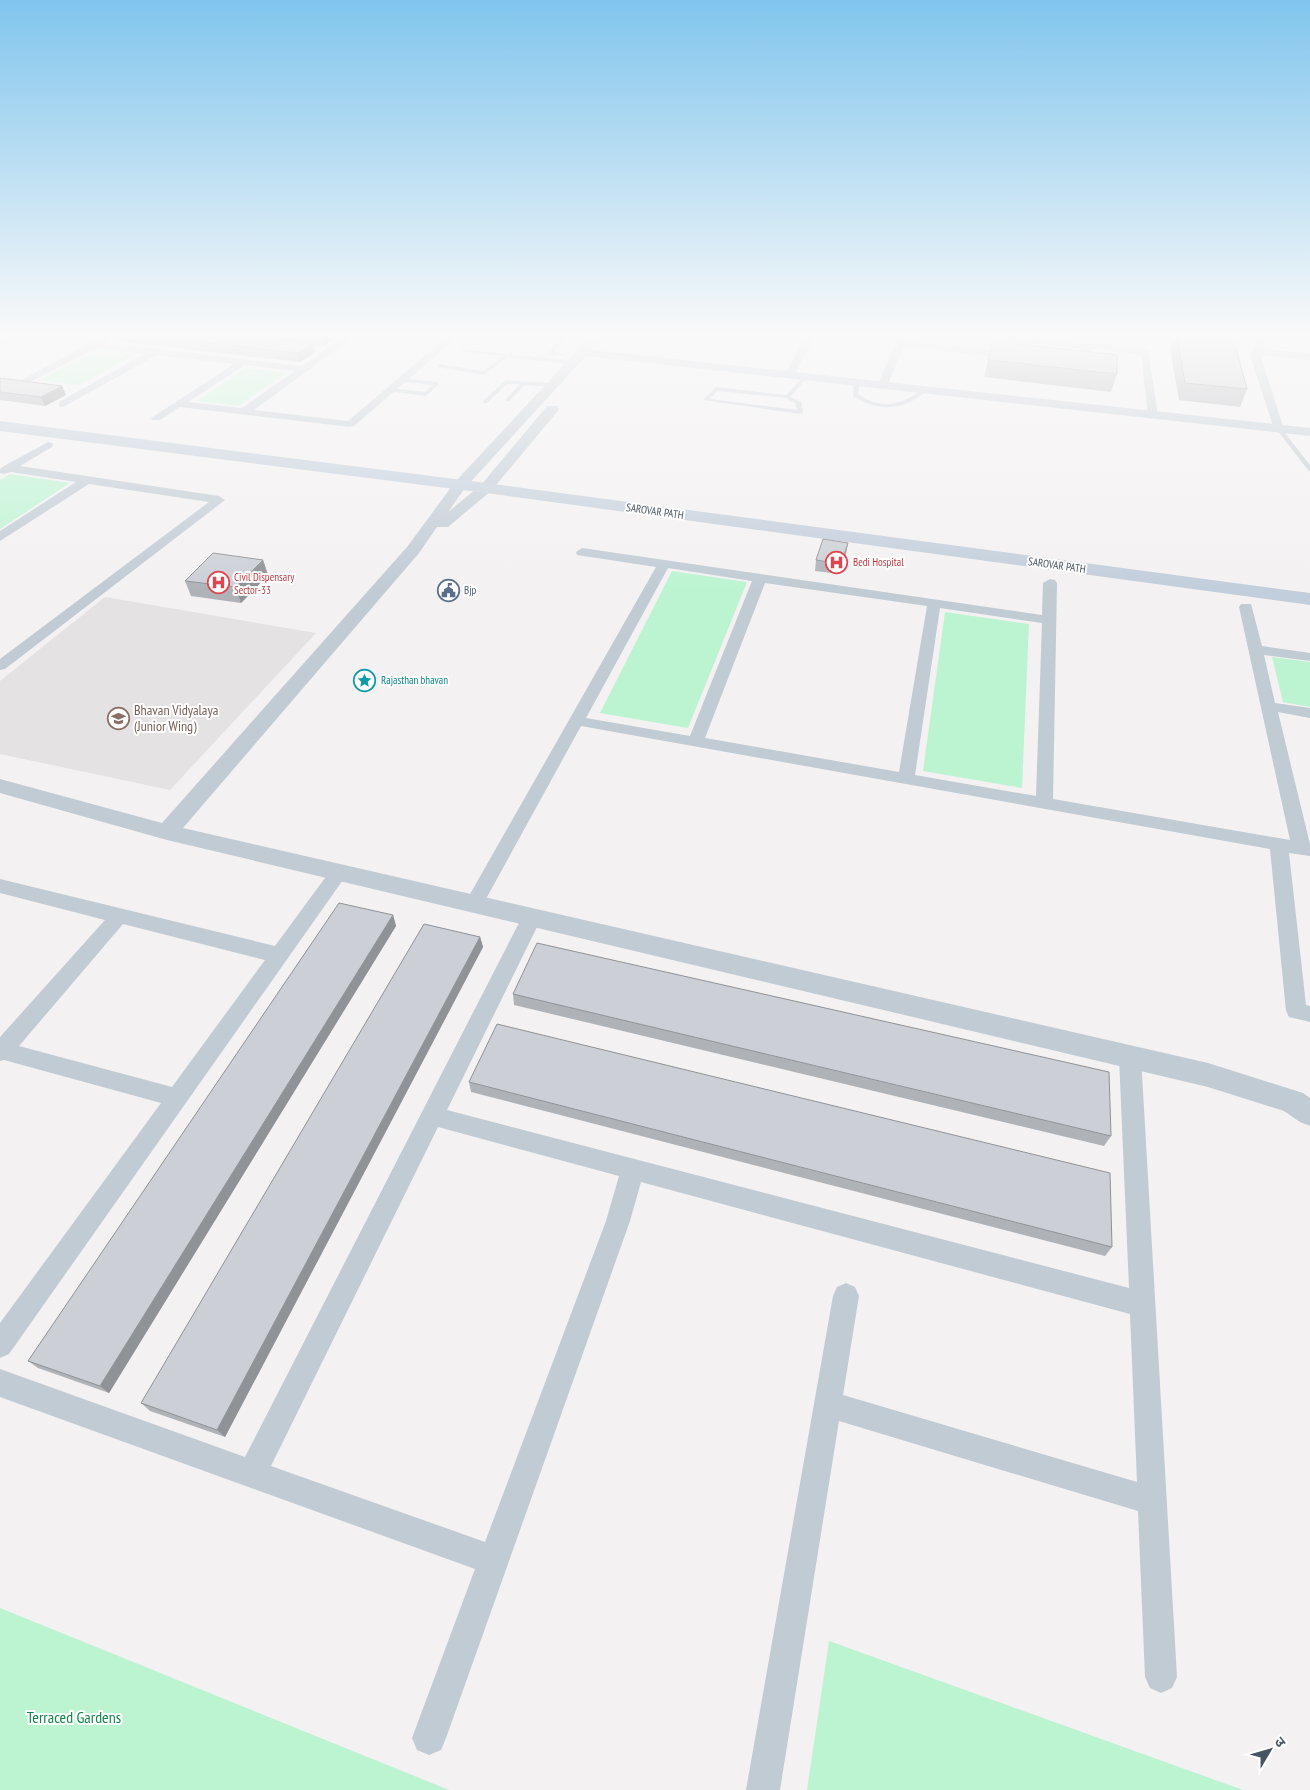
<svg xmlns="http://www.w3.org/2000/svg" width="1310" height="1790" viewBox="0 0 1310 1790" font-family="'PT Sans Narrow','Noto Sans Devanagari',sans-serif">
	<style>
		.education { fill: #e4e2e3 }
		.green { fill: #bcf4d1 }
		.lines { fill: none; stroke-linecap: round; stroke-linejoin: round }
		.service { fill: #c0cbd4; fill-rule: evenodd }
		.minor { fill: #c0cbd4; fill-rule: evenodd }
		.tertiary { fill: #c0cbd4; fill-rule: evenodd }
		.secondary { fill: #c2cedb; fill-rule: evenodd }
		.wall { fill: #afb3b8 }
		.shaded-wall { fill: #8f9296 }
		.building { fill: #ccd0d6; stroke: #8f9296 }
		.labels { text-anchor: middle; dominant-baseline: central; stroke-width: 4; stroke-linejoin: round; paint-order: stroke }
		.far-street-label { font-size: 11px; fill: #475461; stroke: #fff }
		.far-health-label { font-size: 11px; fill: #be3a42; stroke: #fff; text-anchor: start }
		.far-service-label { font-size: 11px; fill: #4e5e75; stroke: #fff; text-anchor: start }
		.far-culture-label { font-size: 11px; fill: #0d838f; stroke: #fff; text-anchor: start }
		.education-label { font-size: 14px; fill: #785e54; stroke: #fff; text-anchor: start }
		.near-park-label { font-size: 16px; fill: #0e8549; stroke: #fff }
	</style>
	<rect width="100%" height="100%" fill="#f3f1f1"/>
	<!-- education -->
	<polygon class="education" points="105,597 316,633 170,790 0,754 0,681"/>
	<!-- green -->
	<g class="green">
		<polygon points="99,349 135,354 79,385 41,380"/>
		<polygon points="246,368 286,373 238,406 197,401"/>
		<polygon points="10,474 70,483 0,529 0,480"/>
		<polygon points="672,571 747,582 688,728 600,713"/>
		<polygon points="945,612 1029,624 1022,788 923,771"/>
		<polygon points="1272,657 1310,662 1310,707 1283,702"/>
		<polygon points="0,1608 449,1790 0,1790"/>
		<polygon points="829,1641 1243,1790 807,1790"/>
	</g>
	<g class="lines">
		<!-- service -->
		<g class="service">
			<polygon points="561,338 566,338 554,352 564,354 564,356 548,354 548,352"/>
			<polygon points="460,349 573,361 576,363 573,365 508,357 484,375 437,367 439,364 483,371 503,356 462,351"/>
			<path d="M805,375L808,377L790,397L801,402L803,412L800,414L703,400L716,387L786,395ZM717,391L786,398L795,403L797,410L710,399Z"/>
			<polygon points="402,378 436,382 439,384 426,396 388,391 387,390 390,388 425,392 432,385 400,381 399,380"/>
			<polygon points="506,380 552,383 555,385 552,387 525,385 508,402 505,400 520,384 507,384 487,403 483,403 483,401"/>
			<path d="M857,381L860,383L858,394C882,410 901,406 922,389L927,390C905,411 878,412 853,396L854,383Z"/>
			<polygon points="1277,428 1281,428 1310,465 1310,471 1308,470 1277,430"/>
		</g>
		<!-- minor -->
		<g class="minor">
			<polygon points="13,338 12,340 0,345 0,339"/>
			<path d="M100,338H110L105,343L302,366L342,338H352L254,410L348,421L446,338H456L354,426L350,427L180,407L160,420H152L151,418L234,364L157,355L63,407L59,406V402L145,354L96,348L24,385H18L16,383ZM245,365L295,371L242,408L188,402Z"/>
			<polygon points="805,338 814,338 792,378 786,378 784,376"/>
			<polygon points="898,338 907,338 906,341 1014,353 1019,356 1014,359 904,346 887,386 882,389 879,388 877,386"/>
			<polygon points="1003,338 1033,338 1084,344 1101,343 1148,351 1158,415 1153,418 1148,415 1141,355 1101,349 1089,349 1092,356 1089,367 1076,367 1071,364 1076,361 1082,362 1080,349 1007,341"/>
			<polygon points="1256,338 1265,338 1263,349 1310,354 1310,360 1260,355 1284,429 1283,431 1275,431 1274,429 1250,355 1255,346"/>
			<polygon points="48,442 52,443 53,445 52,447 20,466 219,496 225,500 5,669 0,670 0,659 209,502 89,484 0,541 0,531 76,482 11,472 4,474 0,473 0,469 4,466"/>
			<path d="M582,548L1042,615L1043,583L1050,579L1055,580L1057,583L1053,799L1290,840L1239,607L1241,604H1251L1262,646L1310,653V661L1264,655L1275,703L1310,708V718L1278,712L1310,844V856L1289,853L1306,1005L1310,1006V1022L1289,1017L1286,1011L1270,849L581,726L481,908L474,910L467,908L465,903L656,567L577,555L576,552ZM668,568L752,581L690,736L586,718ZM765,583L927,606L899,772L705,738ZM940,608L1042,623L1036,796L915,775Z"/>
			<path d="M339,865L345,867L348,872L345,877L9,1354L0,1358V1323L161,1103L4,1060L0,1061V1037L105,920L0,893V879L275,946L333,867ZM123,924L265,960L172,1087L19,1046Z"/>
			<path d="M532,910L539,912L542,917L447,1110L1129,1288L1119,1057L1122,1051L1130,1048L1138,1051L1141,1057L1177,1677L1172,1688L1161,1693L1150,1688L1145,1677L1138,1511L839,1421L780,1790H746L833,1296L837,1287L846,1283L855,1287L859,1296L843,1395L1137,1482L1130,1314L641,1182L630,1221L446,1738L441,1750L429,1755L417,1750L412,1738L475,1569L0,1397V1369L245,1457L522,917L525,912ZM438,1127L619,1176L606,1221L485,1542L271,1466Z"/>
		</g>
		<!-- tertiary -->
		<polygon class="tertiary" points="589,338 600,340 592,350 1310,428 1310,436 586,356 465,488 448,512 481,485 547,406 557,406 559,409 557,412 491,491 448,527 437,527 419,553 183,828 1208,1063 1303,1093 1310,1098 1310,1126 1300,1122 1284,1111 1208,1087 167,840 0,793 0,779 162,823 407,547 455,482"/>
		<!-- secondary -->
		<polygon class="secondary" points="0,421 486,483 1310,593 1310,605 486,493 0,431"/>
	</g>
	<!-- wall -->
	<g class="wall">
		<polygon points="116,338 335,338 324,346 313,345 315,352 300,362 117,341"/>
		<polygon points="1174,338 1233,338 1247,389 1240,407 1179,400 1170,349"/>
		<polygon points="988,360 1117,374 1111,392 984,377"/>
		<polygon points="0,378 62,386 66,395 45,406 0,400"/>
		<polygon points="848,543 846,553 840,574 815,571 816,560"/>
		<polygon points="263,560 268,575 241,603 191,596 185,581"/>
		<polygon points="393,915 396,926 109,1393 38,1368 28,1361"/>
		<polygon points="480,937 483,947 225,1437 150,1411 141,1403"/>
		<polygon points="513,994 1111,1136 1104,1146 514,1005"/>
		<polygon points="469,1082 1112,1247 1105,1256 471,1092"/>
	</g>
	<!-- shaded-wall -->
	<g class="shaded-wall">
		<polygon points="322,338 335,338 324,346"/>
		<polygon points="313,344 315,352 300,362 298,353"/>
		<polygon points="62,386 66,395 45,406 41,397"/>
		<polygon points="848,543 846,553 840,574 841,564"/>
		<polygon points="263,560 268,575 241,603 236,587"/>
		<polygon points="393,915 396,926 109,1393 100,1386"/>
		<polygon points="480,937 483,947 225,1437 217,1430"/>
	</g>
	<!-- building -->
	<g class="building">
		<polygon points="166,338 265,338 313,344 298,353"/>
		<polygon points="1177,338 1233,338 1247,389 1185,383"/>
		<polygon points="992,341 1117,355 1117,374 988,360"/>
		<polygon points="0,378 62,386 41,397 0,392"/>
		<polygon points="823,539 848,543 841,564 816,560"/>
		<polygon points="213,553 263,560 236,587 185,581"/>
		<polygon points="339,903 393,915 100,1386 28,1361"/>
		<polygon points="424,924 480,937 217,1430 141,1403"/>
		<polygon points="537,943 1109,1072 1111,1136 513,994"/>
		<polygon points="497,1024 1110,1173 1112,1247 469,1082"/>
	</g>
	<!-- sky -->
	<linearGradient id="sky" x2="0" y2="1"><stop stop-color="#80c5ed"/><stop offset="0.57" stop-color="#faf9f9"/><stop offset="1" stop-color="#faf9f9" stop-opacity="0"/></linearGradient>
	<rect width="1310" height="589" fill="url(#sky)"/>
	<!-- icons -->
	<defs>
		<symbol id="hospital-ring" viewBox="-11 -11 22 22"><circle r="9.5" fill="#fff" stroke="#e0444e" stroke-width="1.5"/><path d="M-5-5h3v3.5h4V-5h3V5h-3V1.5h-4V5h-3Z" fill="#e0444e"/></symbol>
		<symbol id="civic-ring" viewBox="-11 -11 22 22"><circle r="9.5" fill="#fff" stroke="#5c6f8a" stroke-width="1.5"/><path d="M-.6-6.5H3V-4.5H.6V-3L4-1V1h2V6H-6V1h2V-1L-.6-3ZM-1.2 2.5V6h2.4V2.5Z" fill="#5c6f8a"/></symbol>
		<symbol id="sight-ring" viewBox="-11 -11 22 22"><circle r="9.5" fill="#fff" stroke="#0f9aa8" stroke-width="1.5"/><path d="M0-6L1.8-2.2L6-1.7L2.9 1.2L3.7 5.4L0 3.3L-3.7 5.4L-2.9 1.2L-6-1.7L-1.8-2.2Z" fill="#0f9aa8"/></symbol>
		<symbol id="school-ring" viewBox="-11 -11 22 22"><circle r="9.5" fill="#fff" stroke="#8d6e63" stroke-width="1.5"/><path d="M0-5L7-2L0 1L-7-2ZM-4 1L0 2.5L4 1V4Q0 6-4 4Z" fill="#8d6e63"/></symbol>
	</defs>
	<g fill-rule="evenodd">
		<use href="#hospital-ring" x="824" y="550" width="25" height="25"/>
		<use href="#hospital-ring" x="206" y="570" width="25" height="25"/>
		<use href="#civic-ring" x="436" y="578" width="25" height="25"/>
		<use href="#sight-ring" x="352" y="668" width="25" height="25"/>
		<use href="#school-ring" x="106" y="706" width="25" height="25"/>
	</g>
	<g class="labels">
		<!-- far-street labels -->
		<g class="far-street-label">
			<text transform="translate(655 511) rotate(8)">SAROVAR PATH</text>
			<text transform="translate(1057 565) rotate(8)">SAROVAR PATH</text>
		</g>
		<!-- far-health labels -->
		<g class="far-health-label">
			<text x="853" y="562">Bedi Hospital</text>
			<text x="234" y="577">Civil Dispensary<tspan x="234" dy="13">Sector-33</tspan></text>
		</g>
		<!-- far-service labels -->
		<g class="far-service-label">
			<text x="464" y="590">Bjp</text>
		</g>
		<!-- far-culture labels -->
		<g class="far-culture-label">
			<text x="381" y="680">Rajasthan bhavan</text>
		</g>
		<!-- education labels -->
		<g class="education-label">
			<text x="134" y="710">Bhavan Vidyalaya<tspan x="134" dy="16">(Junior Wing)</tspan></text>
		</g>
		<!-- near-park labels -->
		<g class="near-park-label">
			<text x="74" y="1717">Terraced Gardens</text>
		</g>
	</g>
	<!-- north arrow -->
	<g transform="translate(1270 1750) rotate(52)" stroke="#ffffff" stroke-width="4" paint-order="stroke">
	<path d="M0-4L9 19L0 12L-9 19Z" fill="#475461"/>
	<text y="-8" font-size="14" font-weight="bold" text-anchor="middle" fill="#475461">उ</text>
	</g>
</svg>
